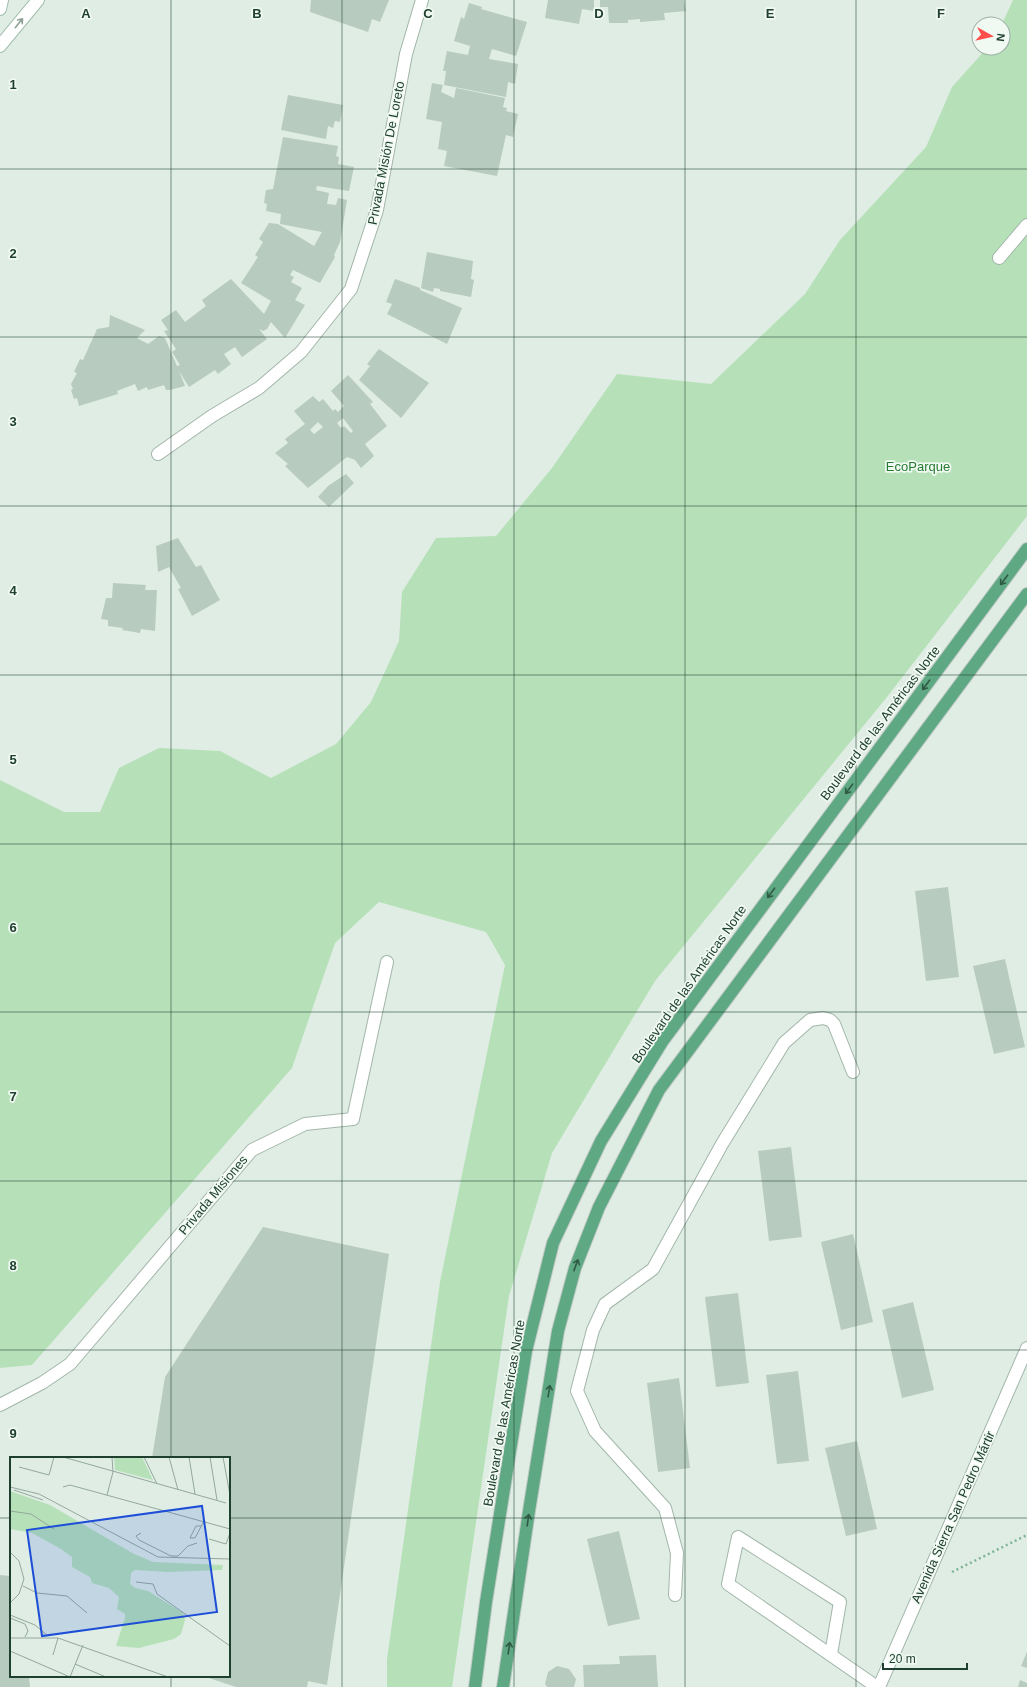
<svg xmlns="http://www.w3.org/2000/svg" width="1027" height="1687" viewBox="0 0 1027 1687" font-family="Helvetica,sans-serif">
	<style>
		.green { fill: #b6e1b8 }
		.building { fill: #b8cbbf; fill-rule: evenodd }
		.lines { fill: none; stroke-linecap: round; stroke-linejoin: round }
		.lane-casing { stroke: #a2b6aa; stroke-width: 14 }
		.street-casing { stroke: #a2b6aa; stroke-width: 14 }
		.secondary-casing { stroke: #a0bdac; stroke-width: 14 }
		.primary-casing { stroke: #c0cac5; stroke-width: 14 }
		.path { stroke: #7db496; stroke-width: 2.5; stroke-dasharray: 2 3; stroke-linecap: butt }
		.lane { stroke: #fff; stroke-width: 12 }
		.street { stroke: #fff; stroke-width: 12 }
		.secondary { stroke: #fff; stroke-width: 12 }
		.primary { stroke: #5fa884; stroke-width: 12 }
		.oneway { stroke: #8fa097 }
		.oneway2 { stroke: #2f5a44 }
		.grid { fill: none; stroke: #1f402f; stroke-width: 1; stroke-opacity: 0.55 }
		.labels { text-anchor: middle; dominant-baseline: central; stroke-width: 3.5; stroke-linejoin: round; paint-order: stroke }
		.street-label { font-size: 13px; fill: #1f402f; stroke: #f1f9f3 }
		.park-label { font-size: 13px; fill: #247b31; stroke: #f1f9f3 }
		.inset-road { fill: none; stroke: #93a89c; stroke-width: 1 }
		.view { fill: #1d4ed8; fill-opacity: 0.15; stroke: #1d4ed8; stroke-width: 2 }
		.inset-edge { fill: none; stroke: #1f402f; stroke-width: 2 }
		.grid-label { font-size: 13px; text-anchor: middle; font-weight: bold; fill: #1f402f; stroke: #f1f9f3; stroke-width: 3.5; stroke-linejoin: round; paint-order: stroke }
	</style>
	<rect width="100%" height="100%" fill="#e0ede4"/>
	<!-- green -->
	<polygon class="green" points="1013,0 1027,0 1027,516 887,697 655,981 552,1153 509,1296 452,1687 387,1687 387,1659 440,1282 505,965 486,932 379,902 335,943 292,1068 32,1365 0,1368 0,780 64,812 100,812 119,768 159,748 220,751 271,778 336,744 371,702 399,641 402,592 436,538 496,536 552,468 617,374 711,384 805,294 840,240 926,147 952,87 987,48 1003,48 1002,24"/>
	<!-- building -->
	<g class="building">
		<polygon points="311,0 389,0 380,22 372,19 368,32 310,12"/>
		<polygon points="548,0 594,0 594,11 582,9 579,24 545,18"/>
		<polygon points="600,0 684,0 686,11 664,13 665,20 640,22 640,19 628,20 628,23 609,23 608,7 600,7"/>
		<polygon points="469,3 482,7 481,9 527,22 516,56 492,49 489,59 518,64 515,84 508,82 506,97 444,85 446,71 443,71 447,51 468,55 470,46 454,41 461,17 464,19"/>
		<polygon points="432,83 443,85 441,92 454,98 456,88 505,98 503,107 507,108 506,111 518,114 513,137 506,135 497,176 444,166 447,151 438,149 442,122 426,119"/>
		<polygon points="288,95 343,105 340,122 335,121 333,128 328,126 326,139 281,130"/>
		<polygon points="283,137 338,146 336,156 339,157 338,164 354,167 349,191 317,186 316,190 329,193 327,204 336,205 338,198 347,200 340,242 334,255 335,257 320,283 293,270 290,275 294,277 291,282 302,288 295,300 305,305 285,338 271,322 267,329 263,331 259,329 267,339 242,357 235,347 224,354 231,364 218,374 215,370 189,387 179,371 185,386 170,390 166,390 164,385 148,390 147,387 138,391 135,384 117,391 118,394 79,406 77,398 74,399 71,390 73,389 71,384 77,373 74,372 80,359 83,360 97,329 109,327 110,315 145,330 137,338 148,344 159,336 165,338 177,366 180,365 172,352 176,349 164,331 168,330 161,320 176,310 185,322 206,306 202,300 231,279 264,314 271,301 241,283 258,257 255,255 263,242 259,239 269,223 278,224 314,246 322,232 280,224 281,214 266,211 267,204 264,203 266,190 273,189"/>
		<polygon points="427,252 473,261 471,279 474,280 471,297 440,291 440,289 434,288 433,292 421,288"/>
		<polygon points="395,279 420,288 420,290 462,308 447,344 387,314 392,304 386,302"/>
		<polygon points="379,349 429,383 401,418 359,380 370,366 367,364"/>
		<path d="M348,375L373,402L370,404L387,426L365,444L374,456L361,468L355,460L347,457L308,488L285,466L288,464L275,453L288,443L285,439L305,424L294,411L313,396L319,402L323,399L333,411L335,409L338,412L344,406L331,391ZM343,418L353,431L351,433L344,426L341,428L337,423ZM318,422L323,427L314,434L310,430Z"/>
		<polygon points="346,474 354,483 329,507 318,497 328,486"/>
		<polygon points="178,538 196,567 201,565 220,600 192,616 178,589 181,588 169,567 158,572 156,546"/>
		<polygon points="113,583 146,585 145,590 157,590 155,631 141,629 140,633 122,630 123,628 108,626 108,620 101,619 106,598 112,598"/>
		<polygon points="948,887 959,977 926,981 915,891"/>
		<polygon points="1005,959 1025,1047 994,1054 973,966"/>
		<polygon points="791,1147 802,1237 769,1241 758,1151"/>
		<polygon points="263,1227 389,1254 327,1685 308,1681 307,1687 236,1687 203,1676 229,1676 229,1458 152,1458 165,1377"/>
		<polygon points="853,1234 873,1322 841,1330 821,1242"/>
		<polygon points="738,1293 749,1383 716,1387 705,1297"/>
		<polygon points="913,1302 934,1390 902,1398 882,1310"/>
		<polygon points="798,1371 809,1461 777,1464 766,1375"/>
		<polygon points="679,1378 690,1468 658,1472 647,1383"/>
		<polygon points="857,1441 877,1529 846,1536 825,1448"/>
		<polygon points="619,1531 640,1619 608,1626 587,1539"/>
		<polygon points="0,1575 11,1576 11,1676 29,1676 30,1687 0,1687"/>
		<polygon points="1027,1652 1027,1668 1021,1666"/>
		<polygon points="656,1655 658,1687 584,1687 583,1665 620,1664 619,1656"/>
		<polygon points="557,1666 569,1669 576,1679 574,1687 547,1687 545,1684 548,1672"/>
		<polygon points="1020,1680 1027,1683 1027,1687 1018,1687"/>
	</g>
	<g class="lines">
		<defs>
			<g id="lane">
				<polyline points="0,1405 42,1383 70,1364 252,1150 305,1124 353,1119 387,962"/>
				<polyline points="675,1595 677,1553 665,1508 595,1431 577,1391 593,1330 605,1304 653,1269 722,1144 784,1043 810,1020 823,1018 830,1020 834,1024 853,1072"/>
				<polyline points="831,1654 840,1602 738,1537 728,1584 877,1687"/>
			</g>
			<g id="street">
				<polyline points="999,258 1027,225"/>
				<polyline points="158,454 212,416 259,388 301,352 351,289 377,210 406,54 422,0"/>
				<polyline points="879,1687 1027,1348"/>
			</g>
			<g id="secondary">
				<polyline points="0,9 2,0"/>
				<polyline points="0,46 38,0"/>
			</g>
			<g id="primary">
				<polyline points="475,1687 486,1602 526,1351 553,1243 601,1141 662,1042 1027,549"/>
				<polyline points="503,1687 529,1511 558,1331 575,1268 599,1207 659,1090 1027,594"/>
			</g>
		</defs>
		<!-- lane casing -->
		<use href="#lane" class="lane-casing"/>
		<!-- street casing -->
		<use href="#street" class="street-casing"/>
		<!-- secondary casing -->
		<use href="#secondary" class="secondary-casing"/>
		<!-- primary casing -->
		<use href="#primary" class="primary-casing"/>
		<!-- path -->
		<polyline class="path" points="952,1572 1027,1535"/>
		<!-- lane -->
		<use href="#lane" class="lane"/>
		<!-- street -->
		<use href="#street" class="street"/>
		<!-- secondary -->
		<use href="#secondary" class="secondary"/>
		<!-- primary -->
		<use href="#primary" class="primary"/>
	</g>
	<!-- one-way arrows -->
	<defs><path id="oneway-shaft" d="M-6 0H5M1.5-3L5.5 0L1.5 3" fill="none" stroke-width="1.6" stroke-linecap="round" stroke-linejoin="round"/></defs>
	<use class="oneway" href="#oneway-shaft" transform="translate(19 23) rotate(-51)"/>
	<g class="oneway2">
		<use href="#oneway-shaft" transform="translate(1004 580) rotate(127)"/>
		<use href="#oneway-shaft" transform="translate(926 685) rotate(127)"/>
		<use href="#oneway-shaft" transform="translate(849 789) rotate(127)"/>
		<use href="#oneway-shaft" transform="translate(771 893) rotate(127)"/>
		<use href="#oneway-shaft" transform="translate(576 1265) rotate(-70)"/>
		<use href="#oneway-shaft" transform="translate(549 1391) rotate(-81)"/>
		<use href="#oneway-shaft" transform="translate(528 1520) rotate(-82)"/>
		<use href="#oneway-shaft" transform="translate(509 1648) rotate(-82)"/>
	</g>
	<!-- grid -->
	<path class="grid" d="M171,0V1458M342,0V1687M514,0V1687M685,0V1687M856,0V1687M0,169H1027M0,337H1027M0,506H1027M0,675H1027M0,844H1027M0,1012H1027M0,1181H1027M0,1350H1027M0,1518H11M229,1518H1027M171,1676V1687"/>
	<g class="labels">
		<!-- street labels -->
		<g class="street-label">
			<text transform="translate(386 153) rotate(-79)">Privada Misión De Loreto</text>
			<text transform="translate(880 723) rotate(-53)">Boulevard de las Américas Norte</text>
			<text transform="translate(689 984) rotate(-55)">Boulevard de las Américas Norte</text>
			<text transform="translate(213 1195) rotate(-50)">Privada Misiones</text>
			<text transform="translate(504 1413) rotate(-80)">Boulevard de las Américas Norte</text>
			<text transform="translate(953 1517) rotate(-66)">Avenida Sierra San Pedro Mártir</text>
		</g>
		<!-- park labels -->
		<g class="park-label">
			<text x="918" y="466">EcoParque</text>
		</g>
	</g>
	<!-- overview -->
	<g transform="translate(10 1457)">
		<rect width="220" height="220" fill="#e0ede4"/>
		<path d="M104,0H132L143,23L105,13ZM0,34L40,48L124,97L143,105L213,108L212,113L158,115L125,113L121,116L120,127L125,131L138,134L173,156L175,163L171,177L164,182L129,191L106,189L115,161V157L107,152L109,140L99,131L82,126L80,120L62,110V100L51,92L22,76L0,72Z" fill="#b6e1b8"/>
		<path class="inset-road" d="M53,0L216,46M134,0L147,27M159,0L168,33M179,0L185,37M200,0L207,43M213,0L220,38M9,10L39,18L44,0M0,30L29,37L148,100L220,102M53,30L60,28L220,72M4,33L33,43M97,38L103,15L102,0M0,54L21,57L44,72M191,69H186L180,81H185L194,64M131,76L126,79L129,83L161,99H168L178,89L187,86M199,82L216,87L220,76M0,95L9,104L14,122L9,137L0,146M126,125L143,127L147,137L220,189M13,129L27,136L57,139L77,156M0,158L25,168L38,179M0,161L15,167L18,174L15,180M0,181H48L158,220M0,194L60,220L73,188M43,198L48,181M65,207L96,220"/>
		<path class="view" d="M192,49L207,155L32,179L17,73Z"/>
		<rect width="220" height="220" class="inset-edge"/>
	</g>
	<g class="grid-label">
		<text x="86" y="18">A</text>
		<text x="257" y="18">B</text>
		<text x="428" y="18">C</text>
		<text x="599" y="18">D</text>
		<text x="770" y="18">E</text>
		<text x="941" y="18">F</text>
		<text x="13" y="89">1</text>
		<text x="13" y="258">2</text>
		<text x="13" y="426">3</text>
		<text x="13" y="595">4</text>
		<text x="13" y="764">5</text>
		<text x="13" y="932">6</text>
		<text x="13" y="1101">7</text>
		<text x="13" y="1270">8</text>
		<text x="13" y="1438">9</text>
	</g>
	<!-- north arrow -->
	<g transform="translate(991 36) rotate(98)"><circle r="19" fill="#f1f9f3" stroke="#9dafa5"/>
	<path d="M0-3L7 15L0 10L-7 15Z" fill="#ff4e4c"/>
	<text y="-6" font-size="11" font-weight="bold" text-anchor="middle" fill="#1f402f">N</text>
	</g>
	<!-- scale -->
	<path d="M883 1663v6h84v-6" fill="none" stroke="#1f402f" stroke-width="2"/>
	<text x="889" y="1663" font-size="12" fill="#1f402f" stroke="#f1f9f3" stroke-width="3" paint-order="stroke">20 m</text>
</svg>
